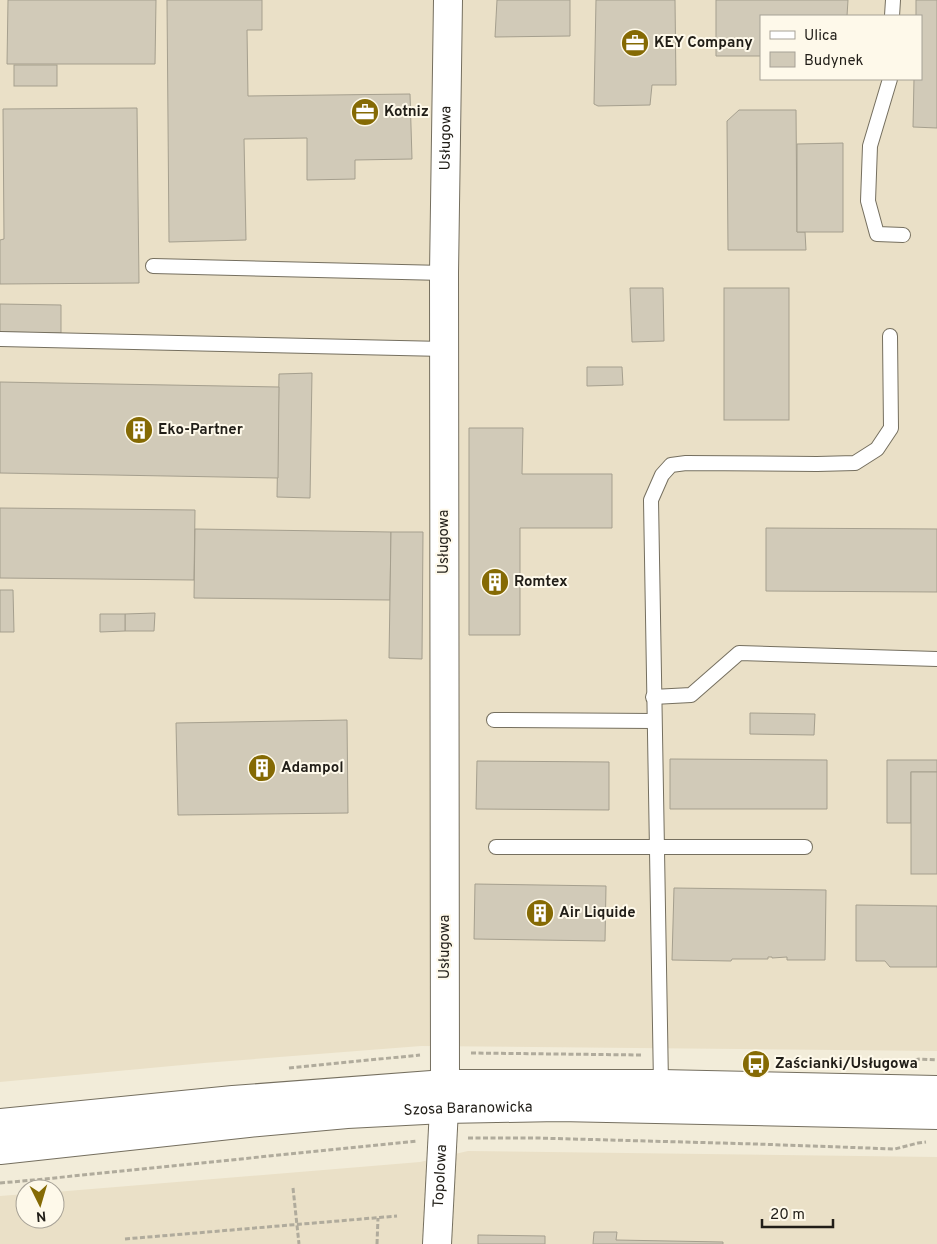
<svg xmlns="http://www.w3.org/2000/svg" width="937" height="1244" viewBox="0 0 937 1244" font-family="Overpass,sans-serif">
	<style>
		.built { fill: #eae0c7; fill-rule: evenodd }
		.building { fill: #d1cab8; stroke: #a59f8e }
		.lines { fill: none; stroke-linecap: round; stroke-linejoin: round }
		.service-casing { stroke: #756f5f; stroke-width: 16 }
		.minor-casing { stroke: #756f5f; stroke-width: 30 }
		.primary-casing { stroke: #756f5f; stroke-width: 30 }
		.path { stroke: #b0ab9c; stroke-width: 3; stroke-dasharray: 5 2.5; stroke-linecap: butt }
		.service { stroke: #fff; stroke-width: 14 }
		.minor { stroke: #fff; stroke-width: 28 }
		.primary { stroke: #fff; stroke-width: 28 }
		.labels { text-anchor: middle; dominant-baseline: central; stroke-width: 4; stroke-linejoin: round; paint-order: stroke }
		.poi-label { font-size: 15px; font-weight: bold; fill: #211e18; stroke: #fef9ea; text-anchor: start }
		.street-label { font-size: 15px; fill: #211e18; stroke: #fef9ea }
	</style>
	<rect width="100%" height="100%" fill="#f2ecd9"/>
	<!-- built -->
	<g class="built">
		<path d="M0,0H937V1051L421,1046L204,1063L0,1082ZM761,16H921V79H761Z"/>
		<polygon points="468,1151 937,1157 937,1244 0,1244 0,1196 25,1194 25,1219 55,1219 55,1192 420,1162"/>
	</g>
	<!-- building -->
	<g class="building">
		<polygon points="8,0 156,0 155,64 7,64"/>
		<polygon points="167,0 262,0 262,30 247,30 248,96 410,94 412,159 355,160 355,179 307,180 307,138 244,139 246,240 169,242"/>
		<polygon points="497,0 570,0 570,36 495,37"/>
		<polygon points="596,0 675,0 676,85 652,85 650,105 598,106 594,104"/>
		<polygon points="716,0 848,0 847,16 761,16 761,56 716,56"/>
		<polygon points="916,0 937,0 937,128 913,127 914,79 921,79 921,16 916,16"/>
		<rect x="14" y="65" width="43" height="21"/>
		<polygon points="137,108 139,283 0,284 0,240 4,239 3,109"/>
		<polygon points="739,110 796,110 797,232 805,232 806,250 728,250 727,121"/>
		<polygon points="843,143 843,232 797,232 797,144"/>
		<polygon points="630,288 663,288 664,341 632,342"/>
		<rect x="724" y="288" width="65" height="132"/>
		<polygon points="0,304 61,305 61,333 0,332"/>
		<polygon points="587,367 622,367 623,385 587,386"/>
		<polygon points="312,373 310,498 277,497 279,374"/>
		<polygon points="0,382 279,387 278,478 0,473"/>
		<polygon points="469,428 523,428 522,474 612,474 612,528 520,528 520,635 469,635"/>
		<polygon points="0,508 195,510 194,580 0,578"/>
		<polygon points="766,528 937,529 937,592 766,591"/>
		<polygon points="195,529 391,532 390,600 194,598"/>
		<polygon points="391,532 423,532 422,659 389,658"/>
		<polygon points="0,590 13,590 14,632 0,632"/>
		<polygon points="155,613 154,631 125,631 125,614"/>
		<polygon points="100,614 125,614 125,631 100,632"/>
		<polygon points="750,713 815,714 814,735 750,734"/>
		<polygon points="347,720 348,813 178,815 176,723"/>
		<polygon points="670,759 827,760 827,809 670,809"/>
		<polygon points="887,760 937,760 937,772 911,772 911,823 887,823"/>
		<polygon points="477,761 609,762 609,810 476,809"/>
		<rect x="911" y="772" width="26" height="102"/>
		<polygon points="475,884 606,886 605,941 474,939"/>
		<polygon points="674,888 826,890 825,960 787,960 787,957 772,958 772,957 768,957 768,959 732,959 731,961 672,960"/>
		<polygon points="856,905 937,906 937,967 890,967 885,961 856,961"/>
		<polygon points="594,1232 617,1232 616,1240 723,1242 723,1244 593,1244"/>
		<polygon points="478,1235 545,1236 545,1244 478,1244"/>
	</g>
	<g class="lines">
		<defs>
			<g id="service">
				<polyline points="892,16 893,0"/>
				<polyline points="890,79 870,146 868,201 877,234 903,235"/>
				<polyline points="153,266 444,273"/>
				<polyline points="0,339 444,349"/>
				<polyline points="653,697 691,695 739,653 937,659"/>
				<polyline points="494,720 654,721"/>
				<polyline points="496,847 805,847"/>
				<polyline points="661,1084 651,500 662,475 671,465 686,463 817,464 855,463 877,449 891,428 890,336"/>
			</g>
			<g id="minor">
				<path id="s1" d="M445,1084L444,273L448,0"/>
				<path id="s2" d="M437,1244L444,1109"/>
			</g>
			<g id="primary">
				<polyline points="0,1123 233,1100 445,1084 661,1084 937,1090"/>
				<path id="s3" d="M0,1150L248,1123L347,1114L444,1109L559,1107L937,1115"/>
			</g>
		</defs>
		<!-- service casing -->
		<use href="#service" class="service-casing"/>
		<!-- minor casing -->
		<use href="#minor" class="minor-casing"/>
		<!-- primary casing -->
		<use href="#primary" class="primary-casing"/>
		<!-- path -->
		<g class="path">
			<polyline points="471,1053 642,1055"/>
			<polyline points="900,1062 920,1059 937,1060"/>
			<polyline points="289,1068 420,1055"/>
			<polyline points="468,1138 536,1138 756,1144 895,1149 918,1143 926,1142"/>
			<polyline points="0,1183 34,1180 417,1141"/>
			<polyline points="293,1188 299,1244"/>
			<polyline points="125,1239 397,1216"/>
			<polyline points="377,1244 378,1218"/>
		</g>
		<!-- service -->
		<use href="#service" class="service"/>
		<!-- minor -->
		<use href="#minor" class="minor"/>
		<!-- primary -->
		<use href="#primary" class="primary"/>
	</g>
	<!-- icons -->
	<defs>
		<symbol id="office-disc" viewBox="-11 -11 22 22"><circle r="9.5" fill="#856a04" stroke="#fef9ea"/><path d="M-6-3h4V-5.5h4V-3h4V5H-6ZM-1-4.5V-3h2v-1.5ZM-6 0V1H6V0Z" fill="#fff"/></symbol>
		<symbol id="building-disc" viewBox="-11 -11 22 22"><circle r="9.5" fill="#856a04" stroke="#fef9ea"/><path d="M-4-6H4V6H1V3H-1V6H-4ZM-2.5-4.3h1.7v1.8h-1.7ZM.8-4.3h1.7v1.8H.8ZM-2.5-1h1.7V.8h-1.7ZM.8-1h1.7V.8H.8Z" fill="#fff"/></symbol>
		<symbol id="bus-disc" viewBox="-11 -11 22 22"><circle r="9.5" fill="#856a04" stroke="#fef9ea"/><path d="M-5-6H5V4H4V6H2V4H-2V6H-4V4H-5ZM-3.5-4V0h7V-4ZM-3.5 1.2v1.5H-2V1.2ZM2 1.2v1.5H3.5V1.2Z" fill="#fff"/></symbol>
	</defs>
	<g fill-rule="evenodd">
		<use href="#office-disc" x="619" y="27" width="32" height="32"/>
		<use href="#office-disc" x="349" y="96" width="32" height="32"/>
		<use href="#building-disc" x="123" y="414" width="32" height="32"/>
		<use href="#building-disc" x="479" y="566" width="32" height="32"/>
		<use href="#building-disc" x="246" y="752" width="32" height="32"/>
		<use href="#building-disc" x="524" y="897" width="32" height="32"/>
		<use href="#bus-disc" x="740" y="1048" width="32" height="32"/>
	</g>
	<g class="labels">
		<!-- poi labels -->
		<g class="poi-label">
			<text x="654" y="43">KEY Company</text>
			<text x="384" y="112">Kotniz</text>
			<text x="158" y="430">Eko-Partner</text>
			<text x="514" y="582">Romtex</text>
			<text x="281" y="768">Adampol</text>
			<text x="559" y="913">Air Liquide</text>
			<text x="775" y="1064">Zaścianki/Usługowa</text>
		</g>
		<!-- street labels -->
		<g class="street-label">
			<text stroke="none"><textPath href="#s1" startOffset="946">Usługowa</textPath></text>
			<text transform="translate(444 542) rotate(-90)">Usługowa</text>
			<text transform="translate(445 947) rotate(-90)">Usługowa</text>
			<text stroke="none"><textPath href="#s3" startOffset="470">Szosa Baranowicka</textPath></text>
			<text stroke="none"><textPath href="#s2" startOffset="68">Topolowa</textPath></text>
		</g>
	</g>
	<!-- legend -->
	<rect x="760" y="15" width="162" height="65" fill="#fef9ea" stroke="#a6a196"/>
	<rect x="770" y="31" width="25" height="8" fill="#ffffff" stroke="#a6a196"/>
	<text x="804" y="40" font-size="15" fill="#211e18">Ulica</text>
	<rect x="770" y="52" width="25" height="15" fill="#d1cab8" stroke="#a6a196"/>
	<text x="804" y="65" font-size="15" fill="#211e18">Budynek</text>
	<!-- north arrow -->
	<g transform="translate(40 1204) rotate(175)"><circle r="24" fill="#fef9ea" stroke="#a6a196"/>
	<path d="M0-4L9 19L0 12L-9 19Z" fill="#856a04"/>
	<text y="-8" font-size="14" font-weight="bold" text-anchor="middle" fill="#211e18">N</text>
	</g>
	<!-- scale -->
	<path d="M762 1219v8h71v-8" fill="none" stroke="#211e18" stroke-width="2.5"/>
	<text x="770" y="1219" font-size="15" fill="#211e18" stroke="#fef9ea" stroke-width="4" paint-order="stroke">20 m</text>
</svg>
